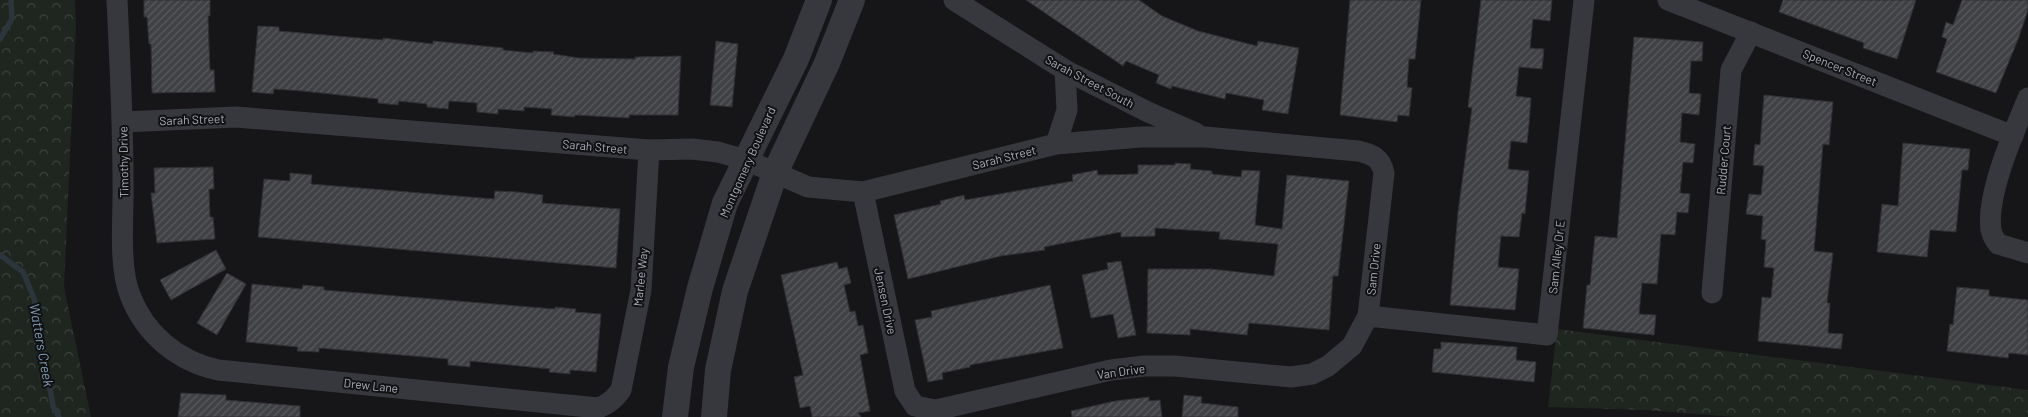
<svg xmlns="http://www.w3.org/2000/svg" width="2028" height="417" viewBox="0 0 2028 417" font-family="Barlow,sans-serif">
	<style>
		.forest { fill: url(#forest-crowns) }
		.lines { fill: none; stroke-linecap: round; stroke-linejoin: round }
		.stream { stroke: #2c353c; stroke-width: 5.5 }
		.building { fill: url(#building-hatch); stroke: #303034 }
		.minor { stroke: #37383d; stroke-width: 21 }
		.tertiary { stroke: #37383d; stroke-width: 26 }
		.labels { text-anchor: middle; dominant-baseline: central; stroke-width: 4; stroke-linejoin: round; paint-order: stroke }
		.street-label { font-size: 12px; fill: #a8adb8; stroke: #111113 }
		.water-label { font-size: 14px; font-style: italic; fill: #7f9bb3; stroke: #111113 }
	</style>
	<defs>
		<pattern id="forest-crowns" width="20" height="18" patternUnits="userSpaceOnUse" patternTransform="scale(1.25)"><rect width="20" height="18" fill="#1e261f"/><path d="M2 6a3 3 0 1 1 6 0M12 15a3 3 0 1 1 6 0" fill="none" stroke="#3c433d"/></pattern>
		<pattern id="building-hatch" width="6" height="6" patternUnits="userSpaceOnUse" patternTransform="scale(1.25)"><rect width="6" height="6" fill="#404145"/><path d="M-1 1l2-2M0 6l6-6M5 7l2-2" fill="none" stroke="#595a5e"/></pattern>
	</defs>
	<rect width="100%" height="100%" fill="#161618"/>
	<!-- forest -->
	<g class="forest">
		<polygon points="0,0 75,0 76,25 64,287 91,417 0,417"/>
		<polygon points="1557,329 2028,390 2028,417 1735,417 1645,410 1548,407"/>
	</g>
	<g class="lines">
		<!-- stream -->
		<g class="stream">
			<polyline points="0,39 12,19 11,0"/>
			<polyline points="0,255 23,272 34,298 53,406 59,417"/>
		</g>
	</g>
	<!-- building -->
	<g class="building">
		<polygon points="144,0 210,0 210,16 208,16 209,45 210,70 214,70 215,92 152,93 151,44 149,44 147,17 144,17"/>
		<polygon points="1026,0 1139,0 1162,16 1198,31 1257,46 1258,41 1299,48 1288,114 1262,110 1264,100 1226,93 1225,99 1172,86 1171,89 1156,83 1159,75 1126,61 1123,66"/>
		<polygon points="1350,0 1421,0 1415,59 1409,59 1407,87 1412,88 1409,116 1398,115 1397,122 1340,115"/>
		<polygon points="1481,0 1552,0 1550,21 1533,19 1530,48 1544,49 1542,69 1519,67 1516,96 1531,98 1529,124 1527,143 1511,141 1508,169 1529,171 1525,214 1522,213 1519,237 1501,236 1498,267 1519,269 1515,310 1450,305 1458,212 1472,108 1468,107"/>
		<polygon points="1783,0 1916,0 1897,59 1863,48 1864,43 1779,12"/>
		<polygon points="1962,0 2028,0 2028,10 2019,37 1996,93 1936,72 1947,39 1942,37 1946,22 1953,25"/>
		<polygon points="258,26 279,27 279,31 383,40 383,38 433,44 433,41 454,43 503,48 503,50 533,53 533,51 554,52 553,54 579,58 635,59 635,57 681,56 678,115 629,115 629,118 575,115 574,117 551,115 552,109 524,107 524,111 498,109 498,114 477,112 477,103 449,101 448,109 427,107 427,104 399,101 398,105 378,103 378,99 302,91 274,89 273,94 252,92"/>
		<polygon points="1634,37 1703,42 1702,61 1691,61 1689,93 1701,94 1699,115 1682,113 1680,142 1695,144 1693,163 1683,162 1680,193 1690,194 1688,213 1677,212 1675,235 1661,234 1657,284 1642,283 1639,314 1656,315 1654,335 1583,328 1587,285 1590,285 1595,236 1617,238"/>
		<polygon points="716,41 738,44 732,107 710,105"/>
		<polygon points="1764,95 1833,102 1829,145 1823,144 1814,251 1833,253 1827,303 1830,303 1828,333 1843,334 1841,349 1758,341 1762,297 1771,298 1774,268 1764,267 1766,240 1761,239 1763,216 1746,214 1749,194 1761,195 1764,166 1753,165 1755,144 1760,145"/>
		<polygon points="1903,143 1970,149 1968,170 1962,170 1956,232 1930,230 1927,257 1877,252 1882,204 1898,206"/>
		<polygon points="1175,163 1191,164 1190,169 1212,171 1212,174 1241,177 1242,170 1260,171 1255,225 1282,229 1287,175 1349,181 1338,276 1333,276 1329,330 1249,323 1247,335 1190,329 1190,335 1147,333 1148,269 1211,269 1274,276 1278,244 1219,239 1220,232 1155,228 1155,236 1121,237 1121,232 1044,247 1045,250 1001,256 908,279 894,215 941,204 940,201 964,195 965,200 1073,181 1072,175 1097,170 1098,175 1138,174 1138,165 1175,165"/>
		<polygon points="213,167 214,189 209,189 210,217 213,217 215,239 157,243 151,193 155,193 154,168"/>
		<polygon points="290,173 312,175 311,184 494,199 495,191 517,192 543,195 542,203 620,209 616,268 258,237 264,179 290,181"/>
		<polygon points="216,250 226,269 171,300 160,280"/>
		<polygon points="1121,261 1136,335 1118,338 1113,314 1091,318 1082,275 1108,269 1107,263"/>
		<polygon points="837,262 839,269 847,267 851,283 844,285 850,312 855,311 858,326 863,325 868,353 860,355 870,411 858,413 861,417 812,417 810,406 800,408 794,377 803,375 781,275"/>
		<polygon points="227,273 246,284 217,335 197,323"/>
		<polygon points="252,284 302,289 303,285 324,287 324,290 555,309 555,307 576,309 575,312 601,314 596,372 570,370 570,374 549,372 550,369 470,361 470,367 448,365 448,359 319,348 319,352 297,351 298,347 246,342"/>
		<polygon points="1050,285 1063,348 970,365 970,367 942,373 943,379 928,382 915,320 932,317 931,311"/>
		<polygon points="1957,287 1989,290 1989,296 2028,300 2028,355 2009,353 2008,358 1947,351 1950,324 1953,325"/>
		<polygon points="1441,342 1517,347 1516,360 1536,362 1534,382 1432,372 1434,349 1441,349"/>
		<polygon points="181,393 226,395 226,400 300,406 300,417 178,417"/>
		<polygon points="1184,395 1202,397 1201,403 1238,407 1238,417 1182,417"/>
		<polygon points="1149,397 1149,401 1160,400 1162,417 1072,417 1071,411 1115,401"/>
	</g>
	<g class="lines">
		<!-- minor -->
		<g class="minor">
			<path d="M117,0C120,61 123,121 123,182C124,215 118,264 130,295C145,334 177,361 218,370L598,408C609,404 614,399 621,390L641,290L649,150"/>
			<polyline points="954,0 1065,70 1148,112 1196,133"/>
			<polyline points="1668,0 2013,136"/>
			<path d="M2028,98C2014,132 1986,194 1991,230C1992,235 1995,240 1998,244L2028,253"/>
			<path d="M123,122L236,117L649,150L692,149L718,152L746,160L808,187L863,192L1056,144L1141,137H1205L1358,151C1372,154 1381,158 1384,173L1368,316L1352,346L1328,366L1312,374L1291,377L1175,366H1144L1111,370L936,410L915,406L905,391L863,192"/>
			<polyline points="1056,144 1067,110 1065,70"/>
			<polyline points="1712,293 1731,70 1751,32"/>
			<polyline points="1368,316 1547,335 1584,0"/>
		</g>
		<!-- tertiary -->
		<g class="tertiary">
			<polyline points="675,417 681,367 700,288 725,203 796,59 819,0"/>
			<polyline points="714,417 718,370 735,291 775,173 827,63 852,0"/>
		</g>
	</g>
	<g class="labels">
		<!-- street labels -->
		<g class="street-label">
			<text transform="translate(1840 67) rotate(22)">Spencer Street</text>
			<text transform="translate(1090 81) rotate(28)">Sarah Street South</text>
			<text transform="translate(192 119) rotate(-2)">Sarah Street</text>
			<text transform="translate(595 146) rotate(5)">Sarah Street</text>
			<text transform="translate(1004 157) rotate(-14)">Sarah Street</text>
			<text transform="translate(1723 160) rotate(-85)">Rudder Court</text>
			<text transform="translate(123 162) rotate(-91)">Timothy Drive</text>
			<text transform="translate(747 162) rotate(-66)">Montgomery Boulevard</text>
			<text transform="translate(1556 257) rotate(-84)">Sam Alley Dr E</text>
			<text transform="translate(1373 269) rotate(-84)">Sam Drive</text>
			<text transform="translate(640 277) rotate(-84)">Marlee Way</text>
			<text transform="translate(886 301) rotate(78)">Jensen Drive</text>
			<text transform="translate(1121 371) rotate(-8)">Van Drive</text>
			<text transform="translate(371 385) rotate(6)">Drew Lane</text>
		</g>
		<!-- water labels -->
		<g class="water-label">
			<text transform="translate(42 345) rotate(80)">Watters Creek</text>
		</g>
	</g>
</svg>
